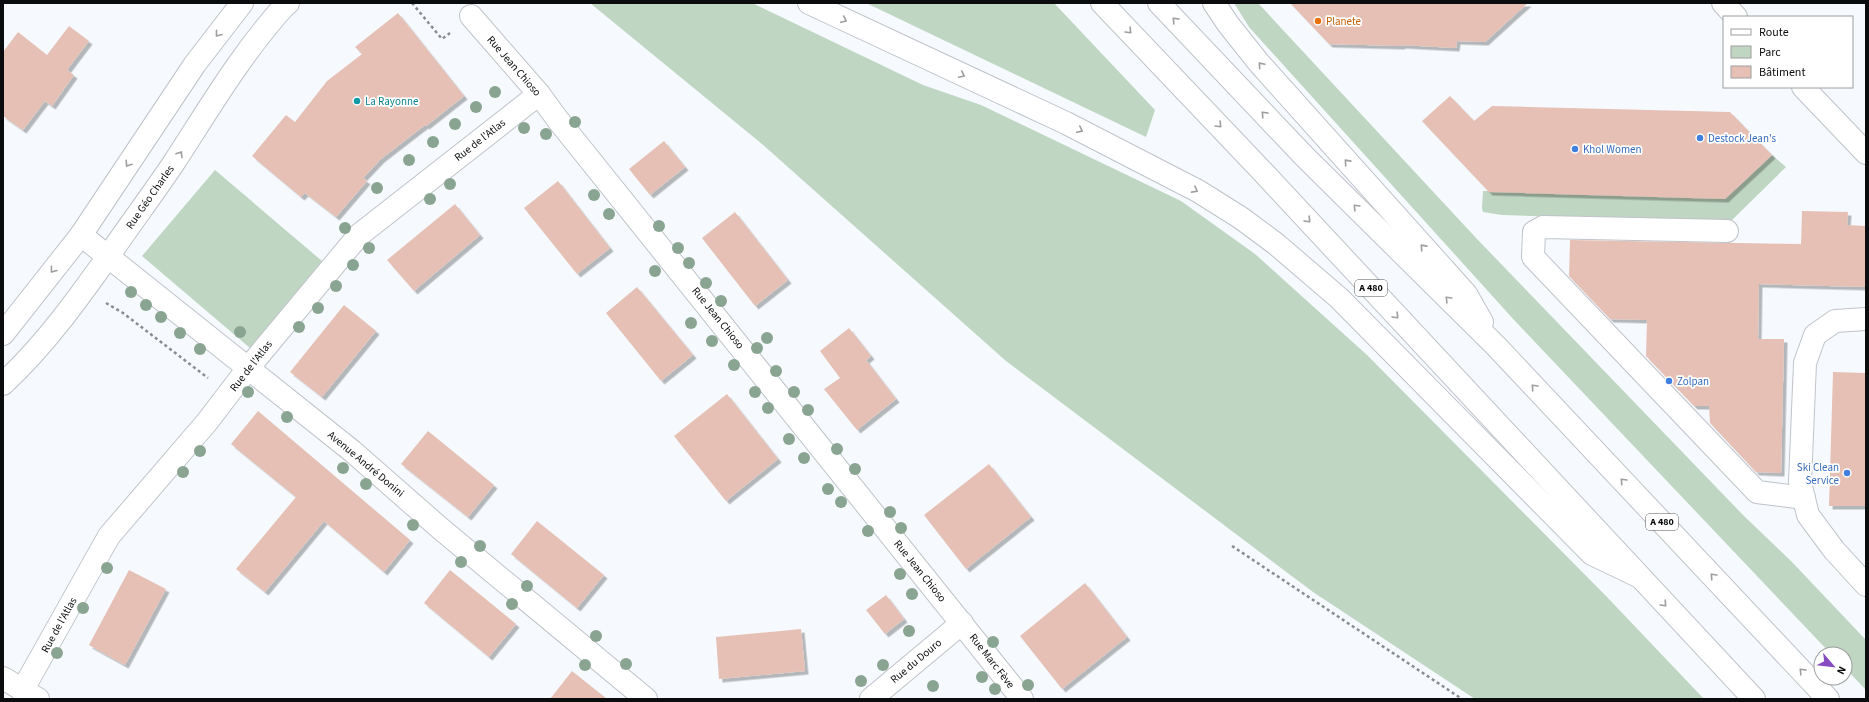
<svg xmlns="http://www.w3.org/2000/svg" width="1869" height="702" viewBox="0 0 1869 702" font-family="'Source Sans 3',sans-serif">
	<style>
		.green { fill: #bfd6c2 }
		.building { fill: #e6c0b5; filter: url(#shadow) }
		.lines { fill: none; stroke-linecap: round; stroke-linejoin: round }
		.minor-casing { stroke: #bfc3c9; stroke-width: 24 }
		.highway-casing { stroke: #bfc3c9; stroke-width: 24 }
		.path { stroke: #898c8f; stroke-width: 2.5; stroke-dasharray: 3 3; stroke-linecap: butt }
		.minor { stroke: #fff; stroke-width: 22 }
		.highway { stroke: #fff; stroke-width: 22 }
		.tree { fill: #8aa492 }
		.oneway { stroke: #9d9e9f }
		.food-dot { fill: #e8710a; stroke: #fff; stroke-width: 1.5 }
		.culture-dot { fill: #0f9aa8; stroke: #fff; stroke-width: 1.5 }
		.shop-dot { fill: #3f7fe0; stroke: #fff; stroke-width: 1.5 }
		.labels { text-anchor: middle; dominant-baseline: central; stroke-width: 3.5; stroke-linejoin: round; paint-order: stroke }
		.shield { fill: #fff; stroke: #545556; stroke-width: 1 }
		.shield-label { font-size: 10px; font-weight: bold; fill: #0a0c0e }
		.food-label { font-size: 11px; fill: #c56008; stroke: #fff; text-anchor: start }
		.street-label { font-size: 11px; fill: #0a0c0e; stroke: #fff }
		.culture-label { font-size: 11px; fill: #0d838f; stroke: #fff; text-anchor: start }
		.shop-label { font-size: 11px; fill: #366cbe; stroke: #fff; text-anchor: start }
	</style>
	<defs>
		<filter id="shadow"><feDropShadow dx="3.5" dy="3.5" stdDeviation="0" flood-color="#0004"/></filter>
	</defs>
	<rect width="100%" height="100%" fill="#f6fafe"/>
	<!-- green -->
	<g class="green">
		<polygon points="590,3 752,3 923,85 981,105 1181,201 1255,254 1367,355 1607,597 1704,699 1475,699 1313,592 1006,361 762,144"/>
		<polygon points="866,3 1054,3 1155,110 1146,137"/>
		<polygon points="1234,3 1258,3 1477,239 1743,515 1791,561 1866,640 1866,690 1845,668 1845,654 1831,654 1515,321 1249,27"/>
		<polygon points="1772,155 1786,167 1729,223 1502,215 1483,212 1482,208 1483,191 1707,198 1736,189"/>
		<polygon points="215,170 322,261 250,348 142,256"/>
	</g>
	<!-- building -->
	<g class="building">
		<polygon points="1290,3 1528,3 1485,42 1457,41 1456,48 1401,45 1402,46 1329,44"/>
		<polygon points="398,13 464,96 426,126 425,125 381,159 363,178 367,181 336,217 305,193 301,197 252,156 286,115 295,122 327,81 362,54 355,47"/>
		<polygon points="69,26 89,41 67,70 74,75 52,106 45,101 23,130 3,116 3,52 18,32 47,55"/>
		<polygon points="1450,96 1474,121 1492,106 1730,112 1772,155 1725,199 1489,192 1422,121"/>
		<polygon points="664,141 685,167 650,195 629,169"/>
		<polygon points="558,181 610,248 577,274 524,208"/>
		<polygon points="455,204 480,235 414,291 387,260"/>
		<polygon points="1802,211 1848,212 1847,225 1866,226 1866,287 1759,284 1758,339 1784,339 1781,473 1756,472 1710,423 1709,406 1694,406 1646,356 1647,320 1610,319 1569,276 1570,240 1801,244"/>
		<polygon points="735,212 788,280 755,306 702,238"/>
		<polygon points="637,287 693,355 661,381 606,313"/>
		<polygon points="344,305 376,331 322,397 290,372"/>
		<polygon points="849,328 871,356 866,360 896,399 857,430 824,389 840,378 820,351"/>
		<polygon points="1833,372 1866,373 1866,506 1829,506"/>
		<polygon points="727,394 778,459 726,501 674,436"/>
		<polygon points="258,411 410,540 384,572 324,521 265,592 236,569 296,497 231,444"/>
		<polygon points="428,431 494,485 468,517 401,464"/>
		<polygon points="989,464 1031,517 966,569 924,515"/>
		<polygon points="537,521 604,575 577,608 511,554"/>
		<polygon points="129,570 166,589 125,665 89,645"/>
		<polygon points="450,570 516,624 489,657 424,603"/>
		<polygon points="1085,583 1127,637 1062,689 1020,636"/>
		<polygon points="886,595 904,619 885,634 866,610"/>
		<polygon points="801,629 805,671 719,679 716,637"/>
		<polygon points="572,671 607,699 550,699"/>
	</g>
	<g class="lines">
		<defs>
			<g id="minor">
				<polyline points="1723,3 1736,17"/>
				<polyline points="471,16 539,94 558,120 1022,699"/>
				<polyline points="1803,87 1866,153"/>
				<polyline points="1727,231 1543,227 1534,232 1533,257 1757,492 1804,498"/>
				<polyline points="81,235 352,451 441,529 646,699"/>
				<polyline points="1866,319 1835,321 1815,335 1805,363 1800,482 1808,515 1834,550 1866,585"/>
				<polyline points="3,334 81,235 195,64 242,3"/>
				<path d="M3,384C46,344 80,296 114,248C134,219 155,191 175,161C210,107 243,51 287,3"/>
				<polyline points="3,678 38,699"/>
				<polyline points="22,691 109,536 207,422 249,367 359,235 539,94"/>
				<polyline points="871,699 962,623"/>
			</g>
			<g id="highway">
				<polyline points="809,3 1066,123 1198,191 1241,218 1276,244 1339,298 1592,554 1638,576"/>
				<polyline points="1102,3 1261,170 1754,699"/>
				<polyline points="1159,3 1304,156 1496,346 1828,699"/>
				<polyline points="1214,3 1228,24 1259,63 1466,294 1482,322"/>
				<polyline points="282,8 288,3"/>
			</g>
		</defs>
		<!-- minor casing -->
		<use href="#minor" class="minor-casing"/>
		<!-- highway casing -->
		<use href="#highway" class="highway-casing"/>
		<!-- path -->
		<g class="path">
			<polyline points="412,3 442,39 450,33"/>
			<polyline points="106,303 123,313 208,378"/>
			<polyline points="1232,546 1462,699"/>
		</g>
		<!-- minor -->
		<use href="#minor" class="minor"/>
		<!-- highway -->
		<use href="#highway" class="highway"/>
	</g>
	<!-- trees -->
	<g class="tree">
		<circle cx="495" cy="92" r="6"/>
		<circle cx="476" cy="107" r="6"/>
		<circle cx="575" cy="122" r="6"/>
		<circle cx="455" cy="124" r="6"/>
		<circle cx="524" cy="128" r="6"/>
		<circle cx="546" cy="134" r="6"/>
		<circle cx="433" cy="142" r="6"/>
		<circle cx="409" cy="160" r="6"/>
		<circle cx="450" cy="184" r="6"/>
		<circle cx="377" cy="188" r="6"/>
		<circle cx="594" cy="195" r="6"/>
		<circle cx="430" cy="199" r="6"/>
		<circle cx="609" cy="214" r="6"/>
		<circle cx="659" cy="226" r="6"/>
		<circle cx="345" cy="228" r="6"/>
		<circle cx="369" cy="248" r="6"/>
		<circle cx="678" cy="248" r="6"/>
		<circle cx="689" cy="263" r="6"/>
		<circle cx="353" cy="265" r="6"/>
		<circle cx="655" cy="271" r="6"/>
		<circle cx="706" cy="283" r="6"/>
		<circle cx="336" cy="286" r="6"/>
		<circle cx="131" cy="292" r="6"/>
		<circle cx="721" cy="301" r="6"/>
		<circle cx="146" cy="305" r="6"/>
		<circle cx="318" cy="308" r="6"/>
		<circle cx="161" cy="317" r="6"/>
		<circle cx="691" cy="323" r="6"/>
		<circle cx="299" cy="327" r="6"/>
		<circle cx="240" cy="332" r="6"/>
		<circle cx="180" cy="333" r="6"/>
		<circle cx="767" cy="338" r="6"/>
		<circle cx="712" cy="341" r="6"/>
		<circle cx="757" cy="348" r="6"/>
		<circle cx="200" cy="349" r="6"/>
		<circle cx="734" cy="365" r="6"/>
		<circle cx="776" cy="371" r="6"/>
		<circle cx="248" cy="392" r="6"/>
		<circle cx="755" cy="392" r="6"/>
		<circle cx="794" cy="392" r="6"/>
		<circle cx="768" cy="408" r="6"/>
		<circle cx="808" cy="410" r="6"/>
		<circle cx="287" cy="417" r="6"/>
		<circle cx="789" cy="439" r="6"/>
		<circle cx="837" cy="449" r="6"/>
		<circle cx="200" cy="451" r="6"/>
		<circle cx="804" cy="458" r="6"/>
		<circle cx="343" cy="468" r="6"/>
		<circle cx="855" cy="469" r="6"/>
		<circle cx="183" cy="472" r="6"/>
		<circle cx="366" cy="484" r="6"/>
		<circle cx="828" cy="489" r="6"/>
		<circle cx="841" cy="502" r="6"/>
		<circle cx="890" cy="512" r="6"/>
		<circle cx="413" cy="525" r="6"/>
		<circle cx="901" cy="528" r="6"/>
		<circle cx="868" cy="531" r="6"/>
		<circle cx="480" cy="546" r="6"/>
		<circle cx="461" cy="562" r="6"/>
		<circle cx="107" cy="568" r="6"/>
		<circle cx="900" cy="574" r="6"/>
		<circle cx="527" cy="586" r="6"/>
		<circle cx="912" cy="594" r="6"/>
		<circle cx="512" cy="604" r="6"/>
		<circle cx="83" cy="608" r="6"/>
		<circle cx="909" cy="631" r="6"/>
		<circle cx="596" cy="636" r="6"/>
		<circle cx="993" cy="642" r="6"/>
		<circle cx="57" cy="653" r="6"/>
		<circle cx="626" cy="664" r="6"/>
		<circle cx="585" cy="665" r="6"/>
		<circle cx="883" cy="665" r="6"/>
		<circle cx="982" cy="677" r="6"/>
		<circle cx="861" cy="681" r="6"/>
		<circle cx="1028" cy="685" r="6"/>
		<circle cx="933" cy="686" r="6"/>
		<circle cx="995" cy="689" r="6"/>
	</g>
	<!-- one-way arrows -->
	<defs><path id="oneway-chevron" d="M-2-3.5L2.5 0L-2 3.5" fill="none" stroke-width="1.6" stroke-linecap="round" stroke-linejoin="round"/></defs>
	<g class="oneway">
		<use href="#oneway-chevron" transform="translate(844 20) rotate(25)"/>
		<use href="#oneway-chevron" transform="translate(1175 20) rotate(-133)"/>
		<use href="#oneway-chevron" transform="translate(1129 31) rotate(46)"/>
		<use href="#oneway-chevron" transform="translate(218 34) rotate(128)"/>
		<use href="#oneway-chevron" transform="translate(1261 65) rotate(-131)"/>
		<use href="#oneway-chevron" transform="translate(962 75) rotate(25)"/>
		<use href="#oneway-chevron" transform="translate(1264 114) rotate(-133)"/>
		<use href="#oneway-chevron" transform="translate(1219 125) rotate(46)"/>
		<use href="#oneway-chevron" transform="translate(1080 130) rotate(27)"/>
		<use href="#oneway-chevron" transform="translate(180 154) rotate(-58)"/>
		<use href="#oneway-chevron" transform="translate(1347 162) rotate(-132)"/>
		<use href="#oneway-chevron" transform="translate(128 164) rotate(124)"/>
		<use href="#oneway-chevron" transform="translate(1195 190) rotate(29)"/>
		<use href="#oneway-chevron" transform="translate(1356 207) rotate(-135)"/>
		<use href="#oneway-chevron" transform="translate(1308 220) rotate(47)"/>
		<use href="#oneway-chevron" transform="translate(1423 247) rotate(-132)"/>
		<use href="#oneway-chevron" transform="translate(53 270) rotate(128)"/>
		<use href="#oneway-chevron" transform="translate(1448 299) rotate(-135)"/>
		<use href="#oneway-chevron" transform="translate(1396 316) rotate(47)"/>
		<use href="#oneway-chevron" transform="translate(1534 387) rotate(-133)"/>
		<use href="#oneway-chevron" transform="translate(1623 481) rotate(-133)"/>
		<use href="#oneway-chevron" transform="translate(1713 576) rotate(-133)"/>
		<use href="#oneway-chevron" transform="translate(1664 604) rotate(47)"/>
		<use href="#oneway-chevron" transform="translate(1802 671) rotate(-133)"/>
	</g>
	<!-- markers -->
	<circle class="food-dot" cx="1318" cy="21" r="4"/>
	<circle class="culture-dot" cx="357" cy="101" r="4"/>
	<g class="shop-dot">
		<circle cx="1700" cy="138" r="4"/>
		<circle cx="1575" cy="149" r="4"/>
		<circle cx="1669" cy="381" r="4"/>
		<circle cx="1847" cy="473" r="4"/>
	</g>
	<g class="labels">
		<!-- shield labels -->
		<g class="shield">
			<rect x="1355" y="280" width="32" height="16" rx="3"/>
			<rect x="1646" y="514" width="32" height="16" rx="3"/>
		</g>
		<g class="shield-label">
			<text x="1371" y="288">A 480</text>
			<text x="1662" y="522">A 480</text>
		</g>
		<!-- food labels -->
		<g class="food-label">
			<text x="1326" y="21">Planete</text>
		</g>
		<!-- street labels -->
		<g class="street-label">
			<text transform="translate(514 66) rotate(49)">Rue Jean Chioso</text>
			<text transform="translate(480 140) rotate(-38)">Rue de l'Atlas</text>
			<text transform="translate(150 197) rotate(-55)">Rue Géo Charles</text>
			<text transform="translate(718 318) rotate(51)">Rue Jean Chioso</text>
			<text transform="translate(251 366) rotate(-52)">Rue de l'Atlas</text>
			<text transform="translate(366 464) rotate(40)">Avenue André Donini</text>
			<text transform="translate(920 571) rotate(51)">Rue Jean Chioso</text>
			<text transform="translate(59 625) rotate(-61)">Rue de l'Atlas</text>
			<text transform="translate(916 661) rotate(-40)">Rue du Douro</text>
			<text transform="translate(992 661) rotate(52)">Rue Marc Fève</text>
		</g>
		<!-- culture labels -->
		<g class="culture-label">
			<text x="365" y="101">La Rayonne</text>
		</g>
		<!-- shop labels -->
		<g class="shop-label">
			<text x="1708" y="138">Destock Jean's</text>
			<text x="1583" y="149">Khol Women</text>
			<text x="1677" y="381">Zolpan</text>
			<text x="1839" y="467" text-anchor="end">Ski Clean<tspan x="1839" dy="13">Service</tspan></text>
		</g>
	</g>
	<!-- border -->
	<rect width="1869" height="702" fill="none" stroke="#0a0c0e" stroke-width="8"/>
	<!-- legend -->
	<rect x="1723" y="16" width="130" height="72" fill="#ffffff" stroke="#9d9e9f"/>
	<rect x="1731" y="29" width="20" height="6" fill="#ffffff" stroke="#9d9e9f"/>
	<text x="1759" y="36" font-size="12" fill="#0a0c0e">Route</text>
	<rect x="1731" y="46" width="20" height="12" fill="#bfd6c2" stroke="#9d9e9f"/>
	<text x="1759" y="56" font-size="12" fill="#0a0c0e">Parc</text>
	<rect x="1731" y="66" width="20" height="12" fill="#e6c0b5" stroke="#9d9e9f"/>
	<text x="1759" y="76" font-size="12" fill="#0a0c0e">Bâtiment</text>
	<!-- north arrow -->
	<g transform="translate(1833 666) rotate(118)"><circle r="19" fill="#ffffff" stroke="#9d9e9f"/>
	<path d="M0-3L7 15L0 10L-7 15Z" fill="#884cc2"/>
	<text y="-6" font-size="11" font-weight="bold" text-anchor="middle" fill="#0a0c0e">N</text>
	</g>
</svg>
